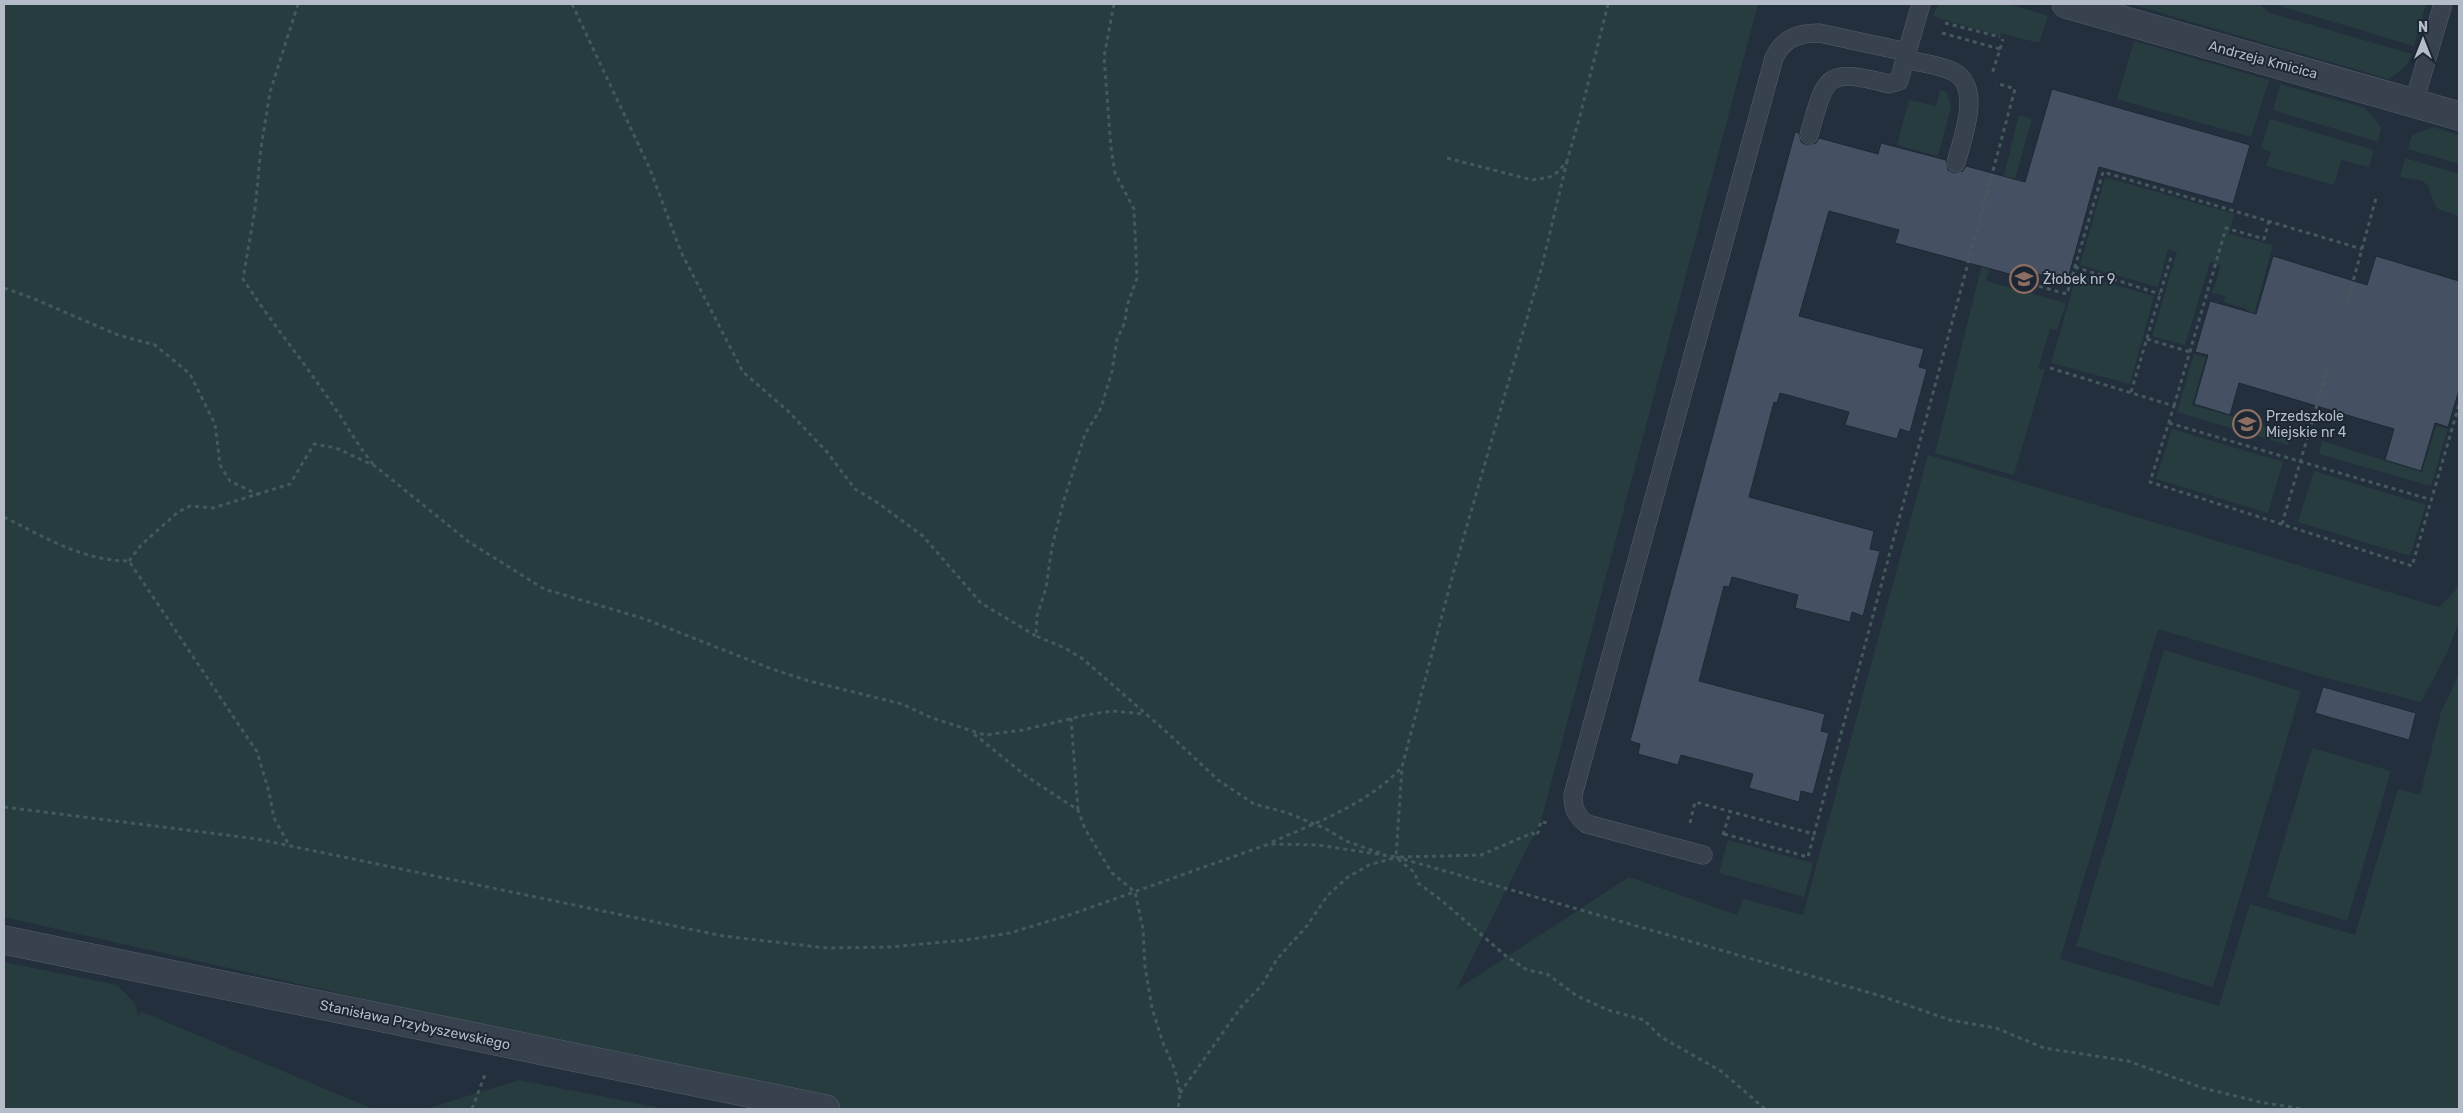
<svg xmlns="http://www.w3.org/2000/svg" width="2463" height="1113" viewBox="0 0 2463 1113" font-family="Rubik,sans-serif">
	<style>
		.green { fill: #263c3f }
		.building { fill: #455162; stroke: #1f2835 }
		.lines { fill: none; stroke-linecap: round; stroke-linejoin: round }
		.service-casing { stroke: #565f6c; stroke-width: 19 }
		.minor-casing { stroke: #565f6c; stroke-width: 29 }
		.path { stroke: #44595c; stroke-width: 3; stroke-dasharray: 4 4; stroke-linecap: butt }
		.service { stroke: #38414e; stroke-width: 18 }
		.minor { stroke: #38414e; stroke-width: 28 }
		.labels { text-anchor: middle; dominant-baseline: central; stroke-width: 4; stroke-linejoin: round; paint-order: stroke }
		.street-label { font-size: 14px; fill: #b4bcc9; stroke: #1d2633 }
		.poi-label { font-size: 14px; fill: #b4bcc9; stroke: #1d2633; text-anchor: start }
	</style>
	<rect width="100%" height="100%" fill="#242f3e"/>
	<!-- green -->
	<g class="green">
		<polygon points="4,4 1758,4 1541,821 1456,990 1629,877 1737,915 1743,899 1803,915 1928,455 2439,607 2455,591 2457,585 2459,586 2459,621 2447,653 2421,702 2318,676 2158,629 2060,959 2219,1006 2250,904 2355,935 2398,789 2420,795 2441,712 2459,674 2459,1109 848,1109 4,917"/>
		<polygon points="1940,4 2008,4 2048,16 2039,43 2001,33 2000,36 1932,16"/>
		<polygon points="2130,4 2259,4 2270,13 2412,54 2406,66 2389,79"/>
		<polygon points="2273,4 2426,4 2414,46"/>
		<polygon points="2134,41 2269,80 2251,137 2117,99"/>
		<polygon points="2280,84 2365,108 2381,127 2378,142 2273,110"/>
		<polygon points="1940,90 1947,93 1951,107 1938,156 1897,145 1909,100 1936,106"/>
		<polygon points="2019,115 2032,119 1986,281 2066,303 2057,330 2050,329 2038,369 2045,369 2014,475 1935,453"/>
		<polygon points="2270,119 2374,150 2369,167 2341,160 2334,185 2266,166 2271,152 2261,148"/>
		<polygon points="2433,127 2459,135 2459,164 2408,149 2412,135"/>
		<polygon points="2405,158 2459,174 2459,216 2440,210 2435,206 2428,185 2422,181 2400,177"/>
		<polygon points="2105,177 2234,214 2228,238 2230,234 2273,245 2253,318 2246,316 2247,309 2224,302 2225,296 2212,293 2221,265 2210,262 2185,345 2152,336 2177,252 2168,249 2158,287 2080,265"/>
		<polygon points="2077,274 2154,296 2130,384 2051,363"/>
		<polygon points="2194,354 2206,357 2192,405 2292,433 2288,445 2177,412"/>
		<polygon points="2436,426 2448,429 2431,486 2319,454 2322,441 2422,472"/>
		<polygon points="2172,429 2283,462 2268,513 2156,479"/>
		<polygon points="2314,471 2426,505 2410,556 2298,522"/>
		<polygon points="2164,650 2301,691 2213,987 2076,946"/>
		<polygon points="2312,748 2391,771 2347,921 2267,897"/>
		<polygon points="1728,840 1813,863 1804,897 1719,873"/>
		<polygon points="4,962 117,985 135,1003 139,1019 140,1011 373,1109 4,1109"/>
		<polygon points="519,1080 656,1107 659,1109 426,1109"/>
	</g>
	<!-- building -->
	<g class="building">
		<polygon points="2052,89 2250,145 2233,204 2099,167 2067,282 2015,268 2013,275 1895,243 1899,230 1829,211 1799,316 1924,349 1919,367 1927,369 1910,432 1900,429 1897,439 1845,425 1849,412 1780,393 1777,403 1774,402 1749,497 1874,531 1870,549 1880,551 1863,616 1852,612 1850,622 1795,608 1798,595 1732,577 1729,587 1724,586 1699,681 1825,714 1821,731 1829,733 1813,794 1801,791 1799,802 1749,788 1753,774 1681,755 1678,765 1638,754 1640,744 1630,741 1795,132 1799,133 1801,142 1807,145 1816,143 1819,138 1878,154 1881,143 1946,160 1948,170 1954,173 1963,171 1966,166 2025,182"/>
		<polygon points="2273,256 2367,285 2376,256 2459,281 2459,390 2448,427 2435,423 2421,471 2385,460 2394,429 2330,410 2239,383 2230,415 2194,404 2208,355 2195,352 2210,301 2256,314"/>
		<polygon points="2323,687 2416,713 2409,740 2315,713"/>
	</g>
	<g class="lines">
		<defs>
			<g id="service">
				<path d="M1905,59C1920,63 1941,65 1954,72C1983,88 1962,139 1956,163"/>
				<polyline points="2414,102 2443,4"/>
				<path d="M1809,135C1826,76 1824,67 1889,84L1899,81L1907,52"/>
				<path d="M1703,855L1587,824C1576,816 1573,808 1573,795L1774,58C1783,39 1797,33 1819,33L1907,52L1921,4"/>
			</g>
			<g id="minor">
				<polyline points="2066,4 2459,116"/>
				<polyline points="4,940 826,1109"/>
			</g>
		</defs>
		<!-- service casing -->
		<use href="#service" class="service-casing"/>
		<!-- minor casing -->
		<use href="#minor" class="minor-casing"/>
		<!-- path -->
		<g class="path">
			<path d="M298,4L270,92L261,148L255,209L243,279C270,321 302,359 330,401C346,423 355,442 373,464"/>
			<polyline points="572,4 650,169 681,252 743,372 788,411 827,452 855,489 878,503 923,536 981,603 1036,636"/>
			<polyline points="1114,4 1104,57 1111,148 1115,173 1134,209 1137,278 1127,306 1125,322 1117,339 1112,371 1101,408 1085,434 1063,503 1052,547 1046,588 1037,616 1036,636 1065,648 1083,659 1169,734 1218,780 1254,804 1288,813 1326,829 1346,841 1380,853"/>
			<polyline points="1945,23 2000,37"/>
			<polyline points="1942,33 2000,49 1992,74"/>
			<polyline points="2000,49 2003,39"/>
			<polyline points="1447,158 1532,180 1550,177 1559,171 1567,161 1580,116 1608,4"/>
			<polyline points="2075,267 2160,294"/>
			<polyline points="2016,280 2067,294 2103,172 2362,249"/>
			<polyline points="4,288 32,298 118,335 155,345 190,374 215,424 220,465 230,481 259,495"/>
			<polyline points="2347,303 2376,198"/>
			<polyline points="2147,339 2190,352"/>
			<polyline points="2050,368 2174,406 2150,482 2412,566 2459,405"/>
			<polyline points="2131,392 2172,254"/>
			<polyline points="2174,406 2226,228 2264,239 2269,221"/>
			<polyline points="2169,423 2432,500"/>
			<path d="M4,517C44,537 83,561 129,561L257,752L269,792L274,818L289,845"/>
			<polyline points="2282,524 2329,364"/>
			<polyline points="129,561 141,545 178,512 190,506 213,508 290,484 314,444 336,448 375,466 469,542 544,589 645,619 772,669 809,681 902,704 932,718 985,735 1023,730 1086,715 1112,711 1144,714"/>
			<polyline points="1071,718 1078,810"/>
			<polyline points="974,734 1026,776 1078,810 1085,829 1112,873 1135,892 1143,929 1145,967 1152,1008 1163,1043 1175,1070 1180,1093 1178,1109"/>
			<polyline points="4,807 257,839 723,936 827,948 890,947 966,940 1010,933 1072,914 1269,844 1318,845 1396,857 1402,767"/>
			<polyline points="1690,823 1695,802 1814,834 2015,89 1996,83"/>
			<polyline points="1724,834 1808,857 1814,834"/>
			<polyline points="1723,835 1730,812"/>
			<path d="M1272,842C1318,822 1368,804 1402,767L1453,574L1542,266L1567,161"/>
			<polyline points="1396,857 1881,996 1950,1020 1996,1028 2044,1048 2128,1061 2203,1088 2260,1102 2302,1109"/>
			<polyline points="1400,857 1481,855 1532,833 1537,836 1541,821 1549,824"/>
			<polyline points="1398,859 1415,873 1418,883 1441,900 1506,956 1527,970 1547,974 1577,996 1608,1010 1644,1020 1661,1037 1721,1071 1765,1109"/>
			<polyline points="1180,1093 1241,1007 1262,985 1277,959 1306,927 1328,895 1348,877 1369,865 1394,858"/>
			<polyline points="472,1109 486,1072"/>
		</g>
		<!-- service -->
		<use href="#service" class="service"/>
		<!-- minor -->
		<use href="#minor" class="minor"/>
	</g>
	<!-- icons -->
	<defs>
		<symbol id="school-ring" viewBox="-11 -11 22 22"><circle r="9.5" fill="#1d2633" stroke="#8d6e63" stroke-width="1.5"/><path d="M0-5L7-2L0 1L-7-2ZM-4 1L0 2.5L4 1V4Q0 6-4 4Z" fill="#8d6e63"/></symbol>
	</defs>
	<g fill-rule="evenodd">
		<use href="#school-ring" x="2008" y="263" width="32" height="32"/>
		<use href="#school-ring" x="2231" y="408" width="32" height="32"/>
	</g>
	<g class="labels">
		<!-- street labels -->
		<g class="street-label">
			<text transform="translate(2263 60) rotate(15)">Andrzeja Kmicica</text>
			<text transform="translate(415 1025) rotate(12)">Stanisława Przybyszewskiego</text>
		</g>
		<!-- poi labels -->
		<g class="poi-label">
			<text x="2043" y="279">Żłobek nr 9</text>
			<text x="2266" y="416">Przedszkole<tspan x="2266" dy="16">Miejskie nr 4</tspan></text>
		</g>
	</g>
	<!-- border -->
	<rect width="2463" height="1113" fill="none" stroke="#b4bcc9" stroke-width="10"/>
	<!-- north arrow -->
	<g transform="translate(2423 40)" stroke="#1d2633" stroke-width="4" paint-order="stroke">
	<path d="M0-4L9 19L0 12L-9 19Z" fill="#b4bcc9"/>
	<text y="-8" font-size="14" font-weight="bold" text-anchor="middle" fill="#b4bcc9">N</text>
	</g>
</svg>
